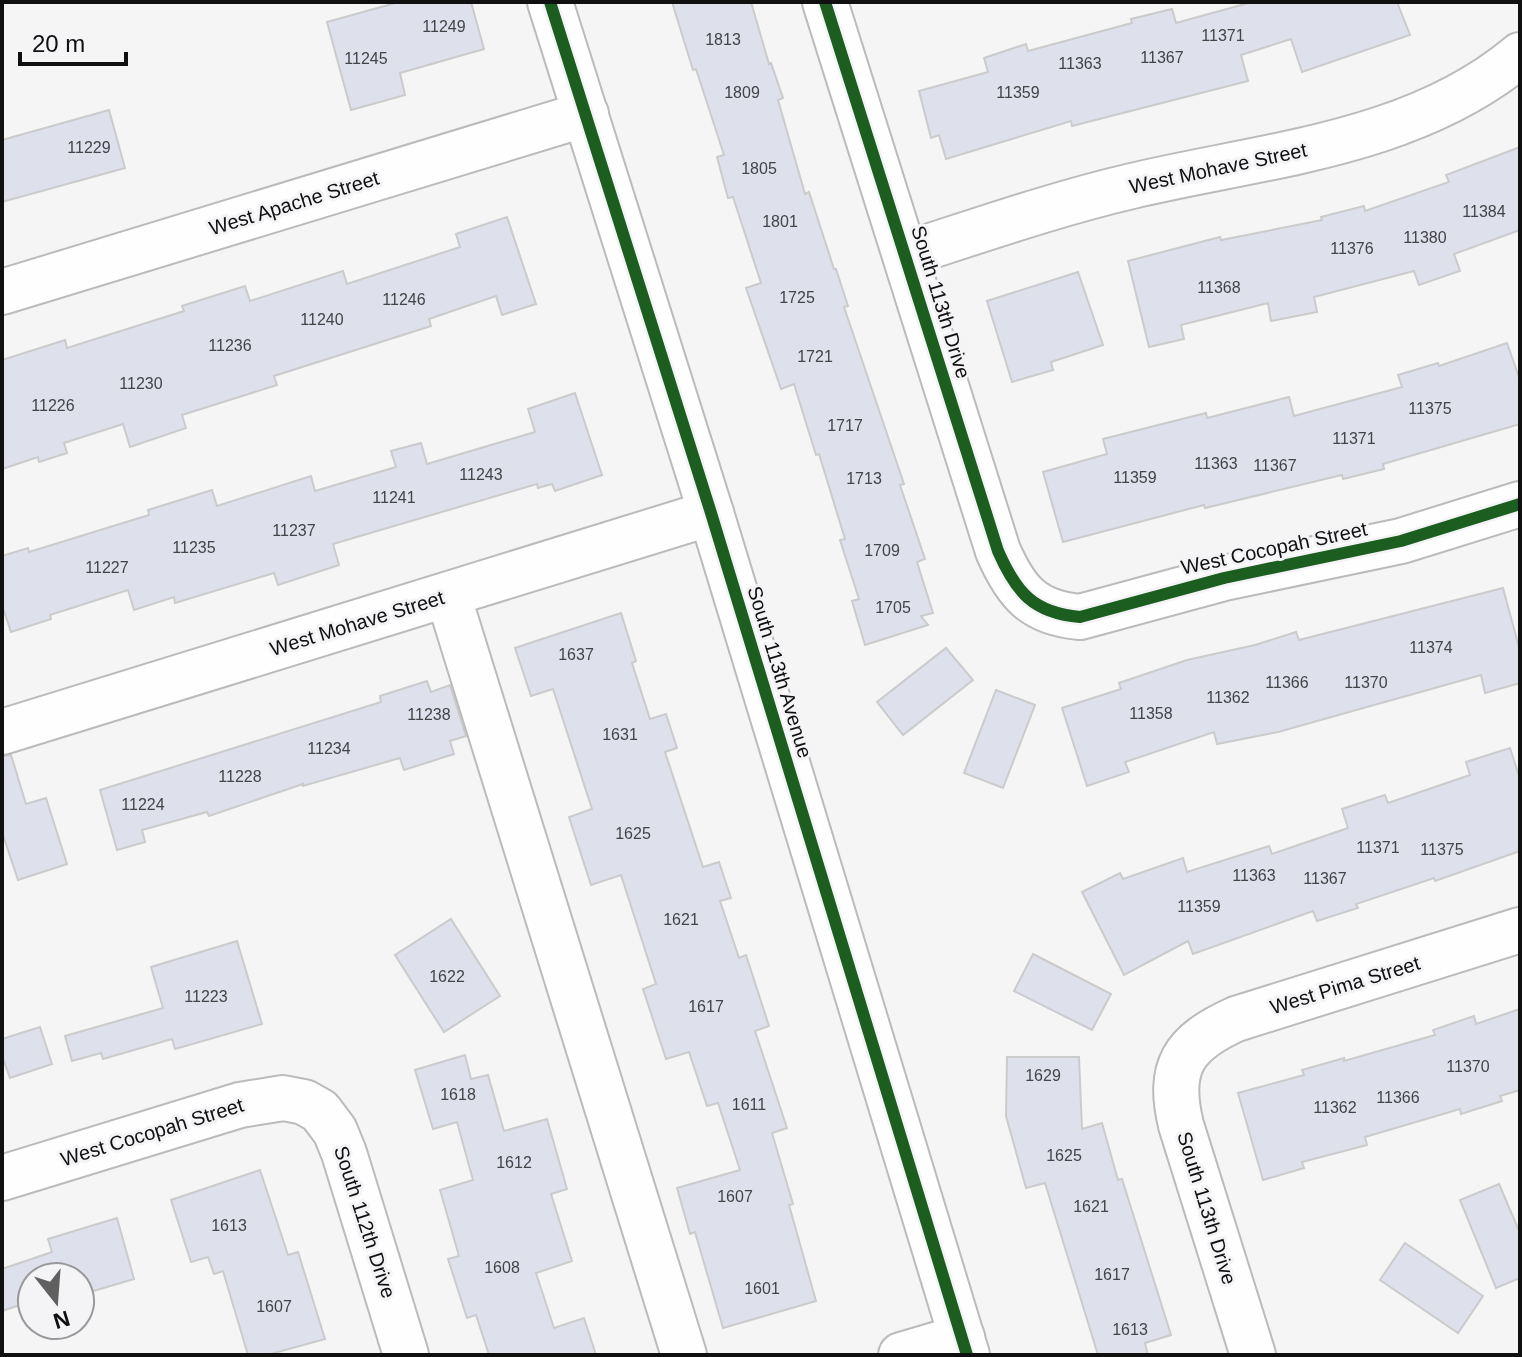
<svg xmlns="http://www.w3.org/2000/svg" width="1522" height="1357" viewBox="0 0 1522 1357" font-family="Arial,sans-serif">
	<style>
		.building { fill: #dee0ec; stroke: #cbcbcc; stroke-width: 2 }
		.lines { fill: none; stroke-linecap: round; stroke-linejoin: round }
		.minor-casing { stroke: #bbbbbc; stroke-width: 48 }
		.minor { stroke: #fefefe; stroke-width: 44 }
		.cycleway-casing { stroke: #f4f4f7; stroke-width: 17 }
		.cycleway { stroke: #1b5e20; stroke-width: 12 }
		.labels { text-anchor: middle; dominant-baseline: central; stroke-width: 6; stroke-linejoin: round; paint-order: stroke }
		.number-label { font-size: 16px; fill: #444448 }
		.street-label { font-size: 20px; fill: #101011; stroke: #f4f4f7 }
	</style>
	<rect width="100%" height="100%" fill="#f5f5f6"/>
	<!-- building -->
	<g class="building">
		<polygon points="399,2 471,2 484,49 400,73 405,95 351,110 327,22"/>
		<polygon points="672,2 751,2 769,64 771,63 783,98 778,100 805,194 809,192 834,269 836,269 848,306 844,307 904,484 900,485 925,559 917,562 933,613 921,616 928,625 865,645 852,601 859,599 840,540 845,539 819,454 816,455 794,384 781,389 746,288 761,283 733,197 728,198 717,157 724,155 696,69 693,70"/>
		<polygon points="1252,2 1397,2 1410,35 1302,72 1291,39 1241,55 1248,81 1072,126 1071,121 946,159 939,135 931,138 919,91 988,72 984,58 1026,44 1028,51 1132,23 1131,19 1172,9 1176,23"/>
		<polygon points="109,110 125,168 2,202 2,140"/>
		<polygon points="1520,147 1520,230 1454,254 1460,271 1419,285 1414,271 1314,297 1317,312 1271,321 1268,303 1181,325 1184,339 1149,347 1128,261 1220,237 1221,240 1322,220 1321,217 1364,206 1365,211 1449,182 1446,175"/>
		<polygon points="507,217 536,304 502,315 496,296 429,319 431,326 274,376 277,385 182,415 186,428 180,430 130,447 123,424 64,443 67,453 39,462 38,457 2,469 2,360 65,340 67,348 184,311 182,306 245,286 250,301 343,271 347,284 460,247 456,234"/>
		<polygon points="1078,272 1103,345 1051,362 1053,370 1012,382 987,301"/>
		<polygon points="1507,343 1520,380 1520,424 1383,464 1384,469 1343,479 1342,475 1205,508 1204,505 1063,542 1043,472 1107,454 1103,439 1182,419 1206,413 1207,418 1289,397 1294,416 1402,387 1398,375 1438,363 1439,366"/>
		<polygon points="575,393 602,475 555,491 552,484 538,488 537,484 333,544 339,565 278,585 274,573 175,603 174,597 134,610 128,590 50,615 51,619 11,632 2,605 2,556 28,548 29,552 149,515 148,510 212,490 217,506 311,476 315,491 396,467 391,451 421,443 427,464 535,432 528,409"/>
		<polygon points="1503,588 1520,651 1520,683 1485,693 1481,675 1278,732 1217,744 1214,732 1125,762 1129,772 1087,786 1062,708 1121,689 1119,683 1187,660 1255,645 1296,632 1299,640"/>
		<polygon points="621,613 636,661 632,663 650,719 666,714 677,748 665,752 703,867 719,862 731,898 720,901 739,958 746,955 769,1026 755,1031 787,1128 772,1133 793,1204 789,1205 816,1301 723,1328 695,1232 690,1234 677,1188 740,1170 718,1103 707,1106 689,1052 666,1059 643,989 656,984 621,875 591,885 569,817 592,809 553,689 531,696 515,648"/>
		<polygon points="946,648 973,680 903,735 877,702"/>
		<polygon points="427,681 431,692 450,685 466,736 450,741 454,754 404,770 400,758 303,786 303,784 209,816 207,812 142,830 145,842 117,850 100,790 381,702 380,696"/>
		<polygon points="996,690 1035,705 1003,788 964,773"/>
		<polygon points="1510,748 1520,779 1520,851 1435,881 1434,878 1356,904 1358,908 1317,921 1313,911 1193,954 1188,941 1124,975 1082,892 1120,873 1123,879 1183,858 1187,872 1269,846 1272,854 1348,828 1342,809 1385,795 1388,803 1470,775 1466,762"/>
		<polygon points="11,755 26,804 46,798 67,864 18,880 2,832 2,756"/>
		<polygon points="451,919 500,996 444,1032 395,955"/>
		<polygon points="237,941 262,1024 175,1049 172,1039 103,1059 101,1053 72,1061 65,1036 163,1008 151,967"/>
		<polygon points="1033,954 1111,994 1092,1030 1014,991"/>
		<polygon points="1520,1009 1520,1090 1500,1096 1502,1101 1461,1114 1460,1109 1365,1137 1367,1145 1302,1162 1304,1168 1263,1180 1238,1093 1304,1075 1302,1070 1344,1058 1344,1061 1435,1035 1433,1030 1474,1016 1476,1024"/>
		<polygon points="40,1027 52,1064 10,1078 2,1056 2,1039"/>
		<polygon points="465,1055 471,1079 488,1075 504,1131 547,1119 567,1189 551,1194 572,1261 536,1273 554,1328 584,1318 596,1355 489,1355 476,1315 467,1318 448,1259 459,1256 440,1190 473,1180 457,1122 433,1129 415,1070"/>
		<polygon points="1007,1057 1079,1057 1082,1129 1102,1123 1118,1180 1122,1179 1171,1335 1145,1343 1148,1355 1098,1355 1045,1183 1026,1188 1006,1116"/>
		<polygon points="260,1170 288,1255 298,1252 325,1339 267,1355 248,1355 223,1271 214,1274 208,1257 191,1262 171,1200"/>
		<polygon points="1499,1184 1520,1233 1520,1278 1496,1288 1460,1200"/>
		<polygon points="117,1218 134,1279 80,1295 80,1277 32,1277 32,1301 2,1311 2,1269 52,1252 48,1239"/>
		<polygon points="1405,1243 1483,1296 1458,1333 1380,1280"/>
	</g>
	<g class="lines">
		<defs>
			<g id="minor">
				<polyline points="550,2 711,513 967,1355"/>
				<path d="M825,2L998,551C1016,592 1033,613 1080,617L1224,578L1401,541L1520,504"/>
				<path d="M906,254C981,230 1055,204 1132,186C1262,155 1413,145 1520,55"/>
				<polyline points="2,292 586,114"/>
				<polyline points="448,595 684,1355"/>
				<polyline points="2,732 711,513"/>
				<polyline points="2,1178 240,1105 283,1098 304,1102 320,1111 335,1131 344,1153 406,1355"/>
				<polyline points="901,1355 962,1337"/>
				<path d="M1253,1355L1181,1125C1167,1067 1183,1043 1236,1019L1520,930"/>
			</g>
		</defs>
		<!-- minor casing -->
		<use href="#minor" class="minor-casing"/>
		<!-- minor -->
		<use href="#minor" class="minor"/>
		<defs>
			<g id="cycleway">
				<polyline points="550,2 711,513 967,1355"/>
				<path d="M825,2L998,551C1016,592 1033,613 1080,617L1224,578L1401,541L1520,504"/>
			</g>
		</defs>
		<!-- cycleway casing -->
		<use href="#cycleway" class="cycleway-casing"/>
		<!-- cycleway -->
		<use href="#cycleway" class="cycleway"/>
	</g>
	<g class="labels">
		<!-- number labels -->
		<g class="number-label">
			<text x="444" y="26">11249</text>
			<text x="1223" y="35">11371</text>
			<text x="723" y="39">1813</text>
			<text x="1162" y="57">11367</text>
			<text x="366" y="58">11245</text>
			<text x="1080" y="63">11363</text>
			<text x="742" y="92">1809</text>
			<text x="1018" y="92">11359</text>
			<text x="89" y="147">11229</text>
			<text x="759" y="168">1805</text>
			<text x="1484" y="211">11384</text>
			<text x="780" y="221">1801</text>
			<text x="1425" y="237">11380</text>
			<text x="1352" y="248">11376</text>
			<text x="1219" y="287">11368</text>
			<text x="797" y="297">1725</text>
			<text x="404" y="299">11246</text>
			<text x="322" y="319">11240</text>
			<text x="230" y="345">11236</text>
			<text x="815" y="356">1721</text>
			<text x="141" y="383">11230</text>
			<text x="53" y="405">11226</text>
			<text x="1430" y="408">11375</text>
			<text x="845" y="425">1717</text>
			<text x="1354" y="438">11371</text>
			<text x="1216" y="463">11363</text>
			<text x="1275" y="465">11367</text>
			<text x="481" y="474">11243</text>
			<text x="1135" y="477">11359</text>
			<text x="864" y="478">1713</text>
			<text x="394" y="497">11241</text>
			<text x="294" y="530">11237</text>
			<text x="194" y="547">11235</text>
			<text x="882" y="550">1709</text>
			<text x="107" y="567">11227</text>
			<text x="893" y="607">1705</text>
			<text x="1431" y="647">11374</text>
			<text x="576" y="654">1637</text>
			<text x="1287" y="682">11366</text>
			<text x="1366" y="682">11370</text>
			<text x="1228" y="697">11362</text>
			<text x="1151" y="713">11358</text>
			<text x="429" y="714">11238</text>
			<text x="620" y="734">1631</text>
			<text x="329" y="748">11234</text>
			<text x="240" y="776">11228</text>
			<text x="143" y="804">11224</text>
			<text x="633" y="833">1625</text>
			<text x="1378" y="847">11371</text>
			<text x="1442" y="849">11375</text>
			<text x="1254" y="875">11363</text>
			<text x="1325" y="878">11367</text>
			<text x="1199" y="906">11359</text>
			<text x="681" y="919">1621</text>
			<text x="447" y="976">1622</text>
			<text x="206" y="996">11223</text>
			<text x="706" y="1006">1617</text>
			<text x="1468" y="1066">11370</text>
			<text x="1043" y="1075">1629</text>
			<text x="458" y="1094">1618</text>
			<text x="1398" y="1097">11366</text>
			<text x="749" y="1104">1611</text>
			<text x="1335" y="1107">11362</text>
			<text x="1064" y="1155">1625</text>
			<text x="514" y="1162">1612</text>
			<text x="735" y="1196">1607</text>
			<text x="1091" y="1206">1621</text>
			<text x="229" y="1225">1613</text>
			<text x="502" y="1267">1608</text>
			<text x="1112" y="1274">1617</text>
			<text x="762" y="1288">1601</text>
			<text x="274" y="1306">1607</text>
			<text x="1130" y="1329">1613</text>
		</g>
		<!-- street labels -->
		<g class="street-label">
			<text transform="translate(1218 168) rotate(-12)">West Mohave Street</text>
			<text transform="translate(294 203) rotate(-17)">West Apache Street</text>
			<text transform="translate(941 302) rotate(73)">South 113th Drive</text>
			<text transform="translate(1274 548) rotate(-12)">West Cocopah Street</text>
			<text transform="translate(357 623) rotate(-17)">West Mohave Street</text>
			<text transform="translate(780 672) rotate(73)">South 113th Avenue</text>
			<text transform="translate(1345 985) rotate(-17)">West Pima Street</text>
			<text transform="translate(152 1132) rotate(-17)">West Cocopah Street</text>
			<text transform="translate(1207 1208) rotate(73)">South 113th Drive</text>
			<text transform="translate(365 1222) rotate(72)">South 112th Drive</text>
		</g>
	</g>
	<!-- border -->
	<rect width="1522" height="1357" fill="none" stroke="#101011" stroke-width="8"/>
	<!-- north arrow -->
	<g transform="translate(56 1301) rotate(163)"><circle r="38" fill="#f4f4f7" stroke="#99999b" stroke-width="2"/>
	<path d="M0-6L14 30L0 20L-14 30Z" fill="#606061"/>
	<text y="-12" font-size="22" font-weight="bold" text-anchor="middle" fill="#101011">N</text>
	</g>
	<!-- scale -->
	<path d="M20 52v12h106v-12" fill="none" stroke="#101011" stroke-width="4"/>
	<text x="32" y="52" font-size="24" fill="#101011" stroke="#f4f4f7" stroke-width="6" paint-order="stroke">20 m</text>
</svg>
